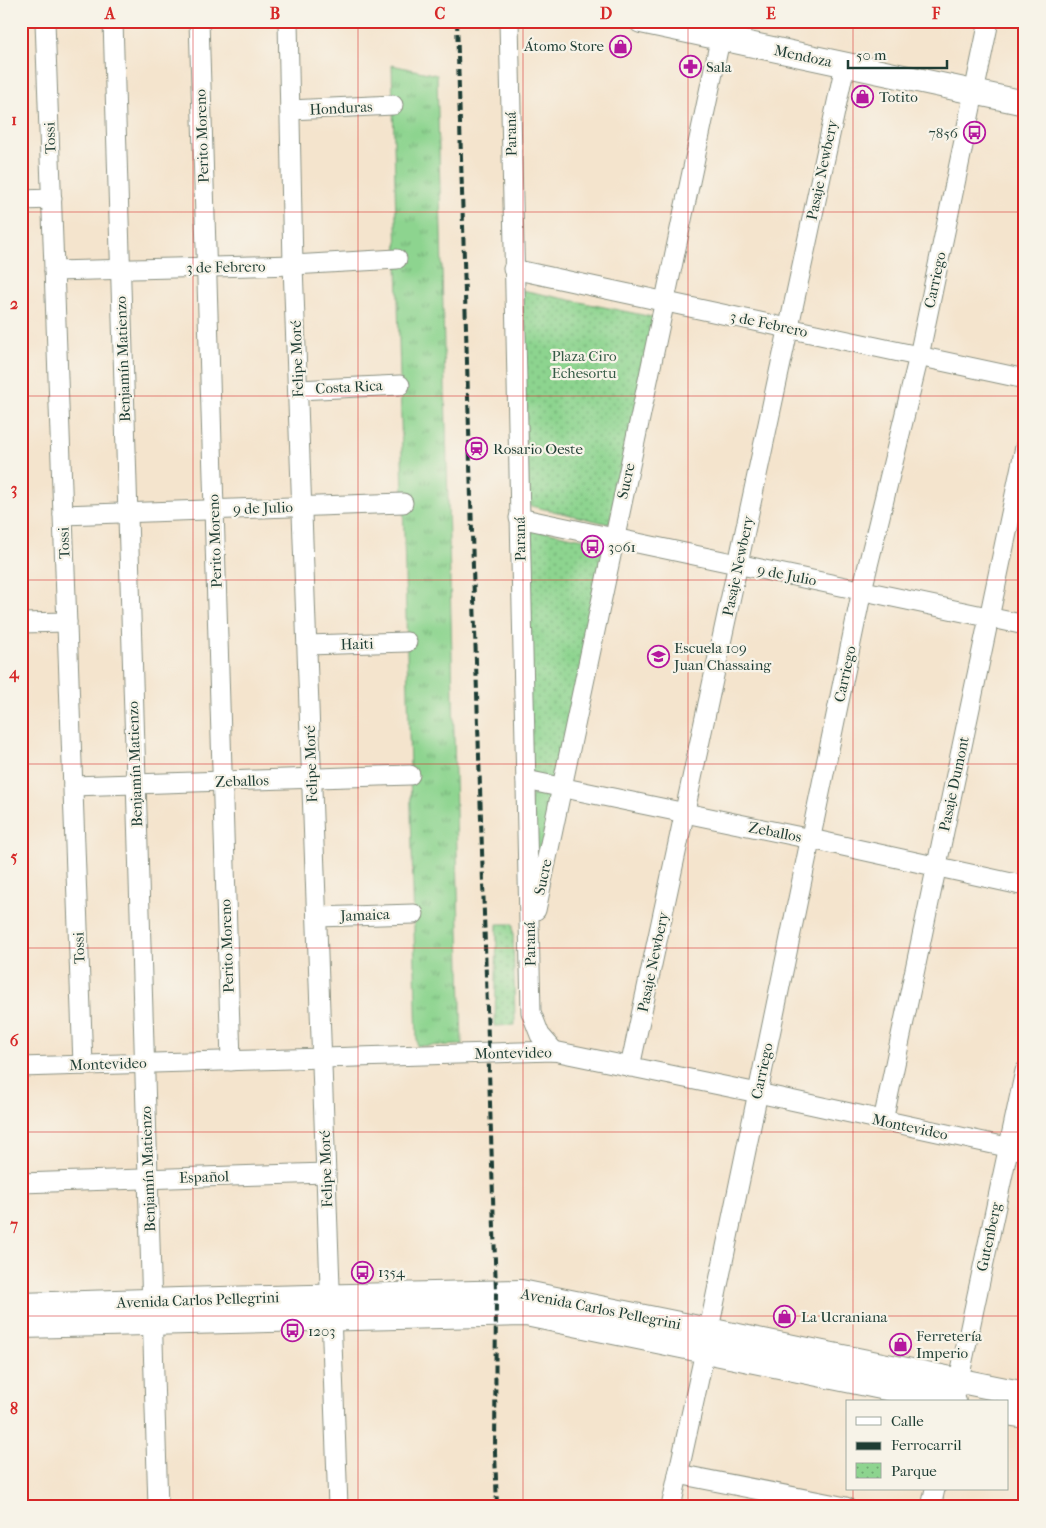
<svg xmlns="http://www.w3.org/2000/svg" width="1046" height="1528" viewBox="0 0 1046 1528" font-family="'IM FELL French Canon',serif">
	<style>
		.grass { fill: url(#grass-tufts); stroke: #568862 }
		.park { fill: url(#park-dots); stroke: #568862 }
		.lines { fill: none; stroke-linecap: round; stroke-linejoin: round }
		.minor-casing { stroke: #8a9080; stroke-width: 21 }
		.major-casing { stroke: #8a9080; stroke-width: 26 }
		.minor { stroke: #fff; stroke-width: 19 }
		.major { stroke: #fff; stroke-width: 24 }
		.rail { stroke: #1f3d34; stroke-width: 4; stroke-dasharray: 8 4; stroke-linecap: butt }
		.grid { fill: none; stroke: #d62828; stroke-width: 1; stroke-opacity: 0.55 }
		.labels { text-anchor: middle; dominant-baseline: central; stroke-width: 4.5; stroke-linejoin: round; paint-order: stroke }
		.poi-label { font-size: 15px; fill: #1f3d34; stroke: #f7f3e8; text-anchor: start }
		.street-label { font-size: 15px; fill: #1f3d34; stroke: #f7f3e8 }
		.park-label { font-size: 15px; fill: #355b46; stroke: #f7f3e8 }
		.neatline { fill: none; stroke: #d62828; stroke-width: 2 }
		.grid-label { font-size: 16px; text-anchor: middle; font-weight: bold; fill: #d62828 }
	</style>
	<defs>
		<pattern id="grass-tufts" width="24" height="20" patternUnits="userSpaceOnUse" patternTransform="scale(1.25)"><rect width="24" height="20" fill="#8dd48f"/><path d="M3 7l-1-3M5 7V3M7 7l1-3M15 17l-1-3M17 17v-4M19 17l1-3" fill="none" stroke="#73ad76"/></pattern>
		<pattern id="park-dots" width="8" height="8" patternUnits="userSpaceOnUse" patternTransform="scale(1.25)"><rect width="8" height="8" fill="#8dd48f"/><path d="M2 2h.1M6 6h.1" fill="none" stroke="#73ad76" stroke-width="1.8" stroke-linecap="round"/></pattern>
	</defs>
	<rect width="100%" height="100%" fill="#f7f3e8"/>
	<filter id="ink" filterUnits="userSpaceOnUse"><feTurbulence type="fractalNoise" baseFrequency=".02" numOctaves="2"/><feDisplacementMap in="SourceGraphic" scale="10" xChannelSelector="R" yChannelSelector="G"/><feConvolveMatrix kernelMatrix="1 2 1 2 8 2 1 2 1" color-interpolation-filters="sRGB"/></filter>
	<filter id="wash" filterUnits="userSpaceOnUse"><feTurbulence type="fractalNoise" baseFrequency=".0096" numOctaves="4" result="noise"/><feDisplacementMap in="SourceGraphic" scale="20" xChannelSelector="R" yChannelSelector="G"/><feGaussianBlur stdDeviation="1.12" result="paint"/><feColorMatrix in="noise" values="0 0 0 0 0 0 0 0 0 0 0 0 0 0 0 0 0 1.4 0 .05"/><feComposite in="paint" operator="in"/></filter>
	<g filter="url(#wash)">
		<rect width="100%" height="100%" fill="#f4e4cd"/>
		<!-- grass -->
		<g class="grass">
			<polygon points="392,65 437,75 462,1045 417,1046"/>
			<polygon points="530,787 555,792 533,903"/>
		</g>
		<!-- park -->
		<g class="park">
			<polygon points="522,290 657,318 609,524 527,505"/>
			<polygon points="524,527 608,544 560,781 529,775"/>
			<polygon points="497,924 513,924 515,1025 495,1026"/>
		</g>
	</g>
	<g filter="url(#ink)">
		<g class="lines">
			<defs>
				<g id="minor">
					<polyline points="45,21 83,1065"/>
					<polyline points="113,21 158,1507"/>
					<polyline points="199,21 231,1061"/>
					<polyline points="288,21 293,265 338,1507"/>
					<polyline points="509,21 531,1012 540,1035 554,1051"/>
					<polyline points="290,110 393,105"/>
					<polyline points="21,200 52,199"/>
					<polyline points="513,269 1025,379"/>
					<polyline points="54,271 293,265 397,259"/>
					<polyline points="298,390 400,385"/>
					<polyline points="63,515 403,503"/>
					<polyline points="519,518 1025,625"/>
					<polyline points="21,623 67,622"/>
					<polyline points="307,645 407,642"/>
					<polyline points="526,780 811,839 1025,886"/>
					<polyline points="73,786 410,775"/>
					<polyline points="536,910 724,21"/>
					<polyline points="317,917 414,914"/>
					<polyline points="21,1067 554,1051 758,1093 1025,1151"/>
					<polyline points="630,1067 845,65"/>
					<polyline points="883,1121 1025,447"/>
					<polyline points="21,1183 326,1173"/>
					<polyline points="709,1329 862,590 919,356 989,21"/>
					<polyline points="956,1393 1025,1071"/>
					<polyline points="678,1474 846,1507"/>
					<polyline points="671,1507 705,1351"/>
					<polyline points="931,1507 935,1489"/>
				</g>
				<g id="major">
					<polyline points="641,21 1025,103"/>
					<polyline points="21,1305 179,1300 521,1292 1025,1394"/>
					<polyline points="21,1326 526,1314 954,1402"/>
					<polyline points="1007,1413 1025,1416"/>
				</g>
			</defs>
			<!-- minor casing -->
			<use href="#minor" class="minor-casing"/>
			<!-- major casing -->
			<use href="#major" class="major-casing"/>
			<!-- minor -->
			<use href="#minor" class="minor"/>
			<!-- major -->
			<use href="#major" class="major"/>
			<!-- rail -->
			<polyline class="rail" points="457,21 473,567 496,1292 495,1452 497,1507"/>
		</g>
	</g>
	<!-- grid -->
	<path class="grid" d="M193,21V1507M358,21V1507M523,21V1507M688,21V1507M853,21V1402M21,212H1025M21,396H1025M21,580H1025M21,764H1025M21,948H1025M21,1132H1025M21,1316H1025M853,1489V1507"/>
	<!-- icons -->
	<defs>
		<symbol id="shop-ring" viewBox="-11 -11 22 22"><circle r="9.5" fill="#f7f3e8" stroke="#b5179e" stroke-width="1.5"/><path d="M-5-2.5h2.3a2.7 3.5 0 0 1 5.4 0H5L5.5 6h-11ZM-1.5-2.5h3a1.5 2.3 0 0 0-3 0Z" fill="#b5179e"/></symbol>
		<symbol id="pharmacy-ring" viewBox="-11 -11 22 22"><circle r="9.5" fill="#f7f3e8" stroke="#b5179e" stroke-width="1.5"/><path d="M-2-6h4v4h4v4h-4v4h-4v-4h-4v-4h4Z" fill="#b5179e"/></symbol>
		<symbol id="bus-ring" viewBox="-11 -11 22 22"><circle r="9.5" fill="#f7f3e8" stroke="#b5179e" stroke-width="1.5"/><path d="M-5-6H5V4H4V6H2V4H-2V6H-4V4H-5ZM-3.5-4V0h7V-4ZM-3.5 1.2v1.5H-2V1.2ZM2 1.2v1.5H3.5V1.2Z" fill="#b5179e"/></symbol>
		<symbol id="station-ring" viewBox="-11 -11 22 22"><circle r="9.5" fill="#f7f3e8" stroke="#b5179e" stroke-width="1.5"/><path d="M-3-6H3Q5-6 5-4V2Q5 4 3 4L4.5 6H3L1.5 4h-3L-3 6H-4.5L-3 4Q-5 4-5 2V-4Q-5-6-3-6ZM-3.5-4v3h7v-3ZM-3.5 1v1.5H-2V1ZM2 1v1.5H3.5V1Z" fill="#b5179e"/></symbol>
		<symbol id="school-ring" viewBox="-11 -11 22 22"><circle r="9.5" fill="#f7f3e8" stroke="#b5179e" stroke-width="1.5"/><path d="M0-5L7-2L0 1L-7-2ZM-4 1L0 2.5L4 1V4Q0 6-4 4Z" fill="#b5179e"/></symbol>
	</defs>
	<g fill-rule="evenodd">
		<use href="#shop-ring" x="608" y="34" width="25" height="25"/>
		<use href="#pharmacy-ring" x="678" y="54" width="25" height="25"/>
		<use href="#shop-ring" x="850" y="84" width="25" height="25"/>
		<use href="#bus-ring" x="962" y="120" width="25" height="25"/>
		<use href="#station-ring" x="464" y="436" width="25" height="25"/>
		<use href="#bus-ring" x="580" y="534" width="25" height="25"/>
		<use href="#school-ring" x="646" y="644" width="25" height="25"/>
		<use href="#bus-ring" x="350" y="1260" width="25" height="25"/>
		<use href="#shop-ring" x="772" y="1304" width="25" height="25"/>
		<use href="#bus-ring" x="280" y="1318" width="25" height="25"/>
		<use href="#shop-ring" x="888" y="1332" width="25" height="25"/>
	</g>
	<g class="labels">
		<!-- poi labels -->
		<g class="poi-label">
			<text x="604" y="46" text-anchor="end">Átomo Store</text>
			<text x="706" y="67">Sala</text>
			<text x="879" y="97">Totito</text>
			<text x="958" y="133" text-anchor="end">7856</text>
			<text x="493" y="449">Rosario Oeste</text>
			<text x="608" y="547">3061</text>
			<text x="674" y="648">Escuela 109<tspan x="674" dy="17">Juan Chassaing</tspan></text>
			<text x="378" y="1272">1354</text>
			<text x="801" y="1317">La Ucraniana</text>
			<text x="308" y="1331">1203</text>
			<text x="916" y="1336">Ferretería<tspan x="916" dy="17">Imperio</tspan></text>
		</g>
		<!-- street labels -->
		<g class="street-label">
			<text transform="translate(803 56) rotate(12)">Mendoza</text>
			<text transform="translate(341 108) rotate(-3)">Honduras</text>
			<text transform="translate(511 134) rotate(-91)">Paraná</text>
			<text transform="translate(202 136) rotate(-92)">Perito Moreno</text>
			<text transform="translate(50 138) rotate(-92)">Tossi</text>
			<text transform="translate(822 170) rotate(-78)">Pasaje Newbery</text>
			<text transform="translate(226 267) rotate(-1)">3 de Febrero</text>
			<text transform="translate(935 280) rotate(-78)">Carriego</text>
			<text transform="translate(769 324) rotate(12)">3 de Febrero</text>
			<text transform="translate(123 359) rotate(-92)">Benjamín Matienzo</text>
			<text transform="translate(297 359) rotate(-92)">Felipe Moré</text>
			<text transform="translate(349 387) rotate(-3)">Costa Rica</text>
			<text transform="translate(626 481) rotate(-78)">Sucre</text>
			<text transform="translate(263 508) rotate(-2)">9 de Julio</text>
			<text transform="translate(520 539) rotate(-91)">Paraná</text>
			<text transform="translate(215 541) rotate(-92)">Perito Moreno</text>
			<text transform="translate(64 543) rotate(-92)">Tossi</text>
			<text transform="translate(738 566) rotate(-78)">Pasaje Newbery</text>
			<text transform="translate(787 575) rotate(11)">9 de Julio</text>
			<text transform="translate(357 644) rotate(-2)">Haiti</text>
			<text transform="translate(845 674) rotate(-78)">Carriego</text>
			<text transform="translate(135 764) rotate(-92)">Benjamín Matienzo</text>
			<text transform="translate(311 764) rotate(-92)">Felipe Moré</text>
			<text transform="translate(242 781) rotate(-2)">Zeballos</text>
			<text transform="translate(954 784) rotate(-78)">Pasaje Dumont</text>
			<text transform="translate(775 832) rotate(11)">Zeballos</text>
			<text transform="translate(543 877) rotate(-78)">Sucre</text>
			<text transform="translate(365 915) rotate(-2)">Jamaica</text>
			<text transform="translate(530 944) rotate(-91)">Paraná</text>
			<text transform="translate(227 946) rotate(-92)">Perito Moreno</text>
			<text transform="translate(79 948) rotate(-92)">Tossi</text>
			<text transform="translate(653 962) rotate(-78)">Pasaje Newbery</text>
			<text transform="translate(513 1053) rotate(-1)">Montevideo</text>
			<text transform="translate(108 1064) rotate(-2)">Montevideo</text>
			<text transform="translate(762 1071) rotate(-78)">Carriego</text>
			<text transform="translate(910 1127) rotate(12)">Montevideo</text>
			<text transform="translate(148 1169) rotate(-92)">Benjamín Matienzo</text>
			<text transform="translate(326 1169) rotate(-92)">Felipe Moré</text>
			<text transform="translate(204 1177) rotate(-2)">Español</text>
			<text transform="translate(989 1237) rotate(-78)">Gutenberg</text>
			<text transform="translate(198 1300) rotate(-2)">Avenida Carlos Pellegrini</text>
			<text transform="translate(601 1309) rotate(11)">Avenida Carlos Pellegrini</text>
		</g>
		<!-- park labels -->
		<g class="park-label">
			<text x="584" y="356">Plaza Ciro<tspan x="584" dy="17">Echesortu</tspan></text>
		</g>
	</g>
	<!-- margin -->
	<rect width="1046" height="1528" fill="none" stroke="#f7f3e8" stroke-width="55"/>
	<!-- legend -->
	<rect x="846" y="1400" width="162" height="90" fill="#f7f3e8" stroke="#a1aaa0"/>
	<rect x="856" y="1417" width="25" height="8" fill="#ffffff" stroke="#a1aaa0"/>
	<text x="891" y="1426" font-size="15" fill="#1f3d34">Calle</text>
	<rect x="856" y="1442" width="25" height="8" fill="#1f3d34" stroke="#a1aaa0"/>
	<text x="891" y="1450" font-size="15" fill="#1f3d34">Ferrocarril</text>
	<rect x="856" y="1463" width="25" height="15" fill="url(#park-dots)" stroke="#a1aaa0"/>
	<text x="891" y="1476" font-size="15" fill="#1f3d34">Parque</text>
	<!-- scale -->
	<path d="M848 60v8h99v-8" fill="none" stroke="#1f3d34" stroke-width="2.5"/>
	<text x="856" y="60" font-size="15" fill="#1f3d34" stroke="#f7f3e8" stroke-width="4" paint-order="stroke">50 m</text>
	<rect x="28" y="28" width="990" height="1472" class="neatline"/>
	<g class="grid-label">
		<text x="110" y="19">A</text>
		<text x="275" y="19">B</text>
		<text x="440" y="19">C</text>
		<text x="606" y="19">D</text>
		<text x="771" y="19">E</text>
		<text x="936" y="19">F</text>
		<text x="14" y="125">1</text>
		<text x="14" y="309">2</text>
		<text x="14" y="494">3</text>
		<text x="14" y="678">4</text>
		<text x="14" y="862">5</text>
		<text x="14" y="1046">6</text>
		<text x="14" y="1230">7</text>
		<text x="14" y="1414">8</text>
	</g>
</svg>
